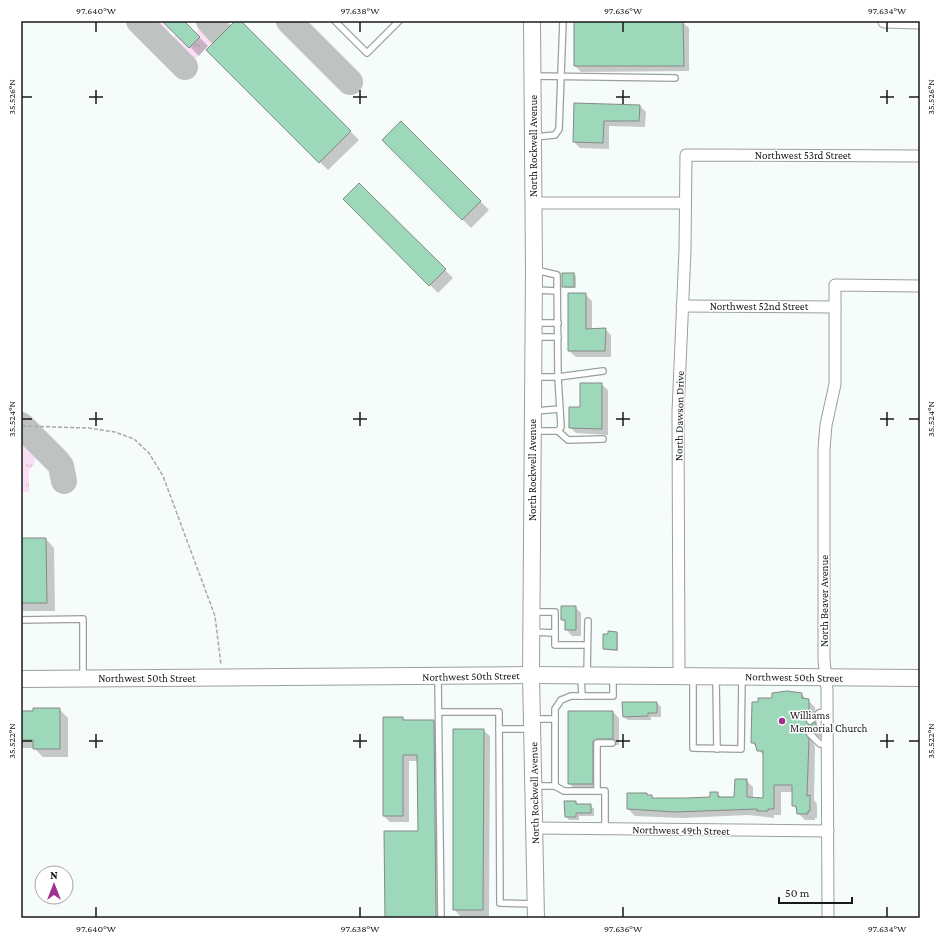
<svg xmlns="http://www.w3.org/2000/svg" width="941" height="939" viewBox="0 0 941 939" font-family="'Crimson Pro',serif">
	<style>
		.grass { fill: url(#grass-tufts) }
		.shadow { fill: #0003 }
		.lines { fill: none; stroke-linecap: round; stroke-linejoin: round }
		.taxiway { stroke: #bec2c0; stroke-width: 26 }
		.building { fill: #9ed8bb; stroke: #858a87 }
		.lane-casing { stroke: #9aa09d; stroke-width: 8 }
		.street-casing { stroke: #9aa09d; stroke-width: 13 }
		.secondary-casing { stroke: #9aa09d; stroke-width: 18 }
		.path { stroke: #a5a9a7; stroke-width: 1.5; stroke-dasharray: 4 2; stroke-linecap: butt }
		.lane { stroke: #fff; stroke-width: 5.5 }
		.street { stroke: #fff; stroke-width: 11 }
		.secondary { stroke: #fff; stroke-width: 16 }
		.ticks { fill: none; stroke: #181a19; stroke-width: 1.5 }
		.poi-dot { fill: #9f3190; stroke: #fff; stroke-width: 1.5 }
		.labels { text-anchor: middle; dominant-baseline: central; stroke-width: 3; stroke-linejoin: round; paint-order: stroke }
		.street-label { font-size: 11px; fill: #181a19; stroke: #fff }
		.poi-label { font-size: 11px; fill: #181a19; stroke: #fff; text-anchor: start }
		.neatline { fill: none; stroke: #181a19; stroke-width: 1.5 }
		.ticks-label { font-size: 10px; text-anchor: middle; fill: #181a19 }
	</style>
	<defs>
		<pattern id="grass-tufts" width="24" height="20" patternUnits="userSpaceOnUse"><rect width="24" height="20" fill="#fbe0f5"/><path d="M3 7l-1-3M5 7V3M7 7l1-3M15 17l-1-3M17 17v-4M19 17l1-3" fill="none" stroke="#d6c0d1"/></pattern>
	</defs>
	<rect width="100%" height="100%" fill="#f6fcf9"/>
	<!-- grass -->
	<g class="grass">
		<polygon points="152,21 162,21 171,30 167,34 160,35 152,27"/>
		<polygon points="201,27 207,28 217,38 196,58 185,60 171,45 171,40 176,34 190,48 200,37 196,32"/>
		<polygon points="21,440 36,455 34,465 29,470 29,492 21,492"/>
	</g>
	<!-- shadow -->
	<g class="shadow">
		<polygon points="164,21 183,21 208,46 199,56"/>
		<polygon points="236,21 239,21 359,140 328,170 207,50"/>
		<polygon points="682,22 689,28 689,71 581,72 575,66"/>
		<polygon points="575,104 640,106 646,112 645,127 609,126 609,149 580,148 574,142"/>
		<polygon points="401,122 489,210 471,228 383,140"/>
		<polygon points="359,184 453,278 438,293 344,199"/>
		<polygon points="574,274 576,276 576,288 565,288 563,286"/>
		<polygon points="585,294 592,301 592,329 605,329 611,335 611,357 576,357 569,351"/>
		<polygon points="601,384 608,390 608,435 576,433 570,427 581,408"/>
		<polygon points="21,539 46,539 54,548 55,611 21,611"/>
		<polygon points="575,607 581,613 581,636 572,636 566,629 566,623 562,619"/>
		<polygon points="616,633 618,634 618,651 606,650 604,649"/>
		<polygon points="801,694 815,707 815,723 823,730 823,739 817,736 812,741 815,746 814,800 817,804 817,818 815,818 815,820 805,820 798,813 798,810 793,805 793,792 781,792 781,815 774,815 774,818 748,815 682,818 635,816 628,809 647,794 655,799 711,798 717,793 722,798 735,798 746,780 753,787 753,798 764,799 764,756 752,742 759,703"/>
		<polygon points="623,703 657,703 661,707 661,717 651,717 651,720 628,720 624,717"/>
		<polygon points="60,710 68,718 68,757 43,757 34,748 21,748 21,711"/>
		<polygon points="569,712 613,712 619,718 619,745 604,745 599,748 599,790 575,790 569,783"/>
		<polygon points="403,718 406,721 434,721 440,727 442,918 385,918 418,832 418,761 409,761 409,822 390,822 384,816"/>
		<polygon points="483,730 490,736 489,916 460,916 454,909"/>
		<polygon points="575,802 579,805 590,805 594,809 594,816 579,816 579,820 569,820 566,816"/>
	</g>
	<g class="lines">
		<!-- taxiway -->
		<g class="taxiway">
			<polyline points="139,21 185,67"/>
			<polyline points="209,21 220,33"/>
			<polyline points="289,21 350,82"/>
			<polyline points="21,425 57,461 61,466 64,481"/>
		</g>
	</g>
	<!-- building -->
	<g class="building">
		<polygon points="162,21 184,21 200,37 189,48"/>
		<polygon points="235,21 241,21 351,131 319,163 206,50"/>
		<polygon points="574,21 683,21 684,66 574,66"/>
		<polygon points="574,103 640,105 639,121 604,121 603,143 573,142"/>
		<polygon points="401,121 481,201 462,220 382,140"/>
		<polygon points="359,183 446,269 429,286 343,199"/>
		<rect x="562" y="273" width="12" height="14"/>
		<polygon points="568,293 586,293 586,329 606,328 605,351 568,351"/>
		<polygon points="580,383 602,383 602,429 569,428 569,407 580,407"/>
		<polygon points="21,538 46,538 47,603 21,603"/>
		<polygon points="561,606 576,606 576,630 565,630 565,620 561,620"/>
		<polygon points="608,631 617,632 617,650 603,649 603,634 608,634"/>
		<polygon points="787,691 802,693 802,698 809,699 809,716 806,722 810,725 816,722 816,733 809,730 806,733 809,739 807,796 810,795 810,811 808,811 808,814 797,814 796,806 792,806 792,785 774,785 774,809 768,809 768,811 757,811 757,809 675,812 627,809 627,793 647,793 647,795 652,795 652,798 686,798 710,797 710,792 718,792 718,797 734,797 735,779 747,779 747,797 763,798 763,751 757,751 755,743 751,743 752,702 758,702 758,698 772,698 772,693"/>
		<polygon points="622,702 657,702 657,713 648,713 648,716 623,717"/>
		<polygon points="33,708 60,708 60,749 33,749 33,740 21,740 21,711 33,711"/>
		<polygon points="568,711 613,711 613,739 597,739 593,741 593,784 568,784"/>
		<polygon points="383,717 403,717 403,720 434,720 436,918 385,918 384,831 418,831 417,755 403,755 403,816 383,816"/>
		<polygon points="453,729 484,729 483,910 453,910"/>
		<polygon points="564,801 576,801 576,804 591,804 591,813 576,813 576,817 565,817"/>
	</g>
	<g class="lines">
		<defs>
			<g id="lane">
				<polyline points="335,21 367,53 399,21"/>
				<polyline points="533,76 675,78"/>
				<polyline points="535,137 555,135 559,129 563,21"/>
				<polyline points="536,290 557,291"/>
				<polyline points="536,323 558,323"/>
				<polyline points="535,337 558,337"/>
				<polyline points="535,377 558,377 603,371"/>
				<polyline points="535,411 560,409"/>
				<polyline points="534,431 558,431 561,427 558,377 557,275 536,270"/>
				<polyline points="558,431 568,440 603,439"/>
				<polyline points="21,620 83,619 83,677"/>
				<polyline points="532,632 555,633 555,612 533,612"/>
				<polyline points="555,633 555,645 587,645"/>
				<polyline points="587,675 588,621"/>
				<polyline points="438,677 441,918"/>
				<polyline points="581,677 582,696"/>
				<polyline points="693,677 693,748 741,749 742,678"/>
				<polyline points="716,678 717,749"/>
				<polyline points="439,712 499,712 500,903 534,904"/>
				<polyline points="532,719 555,719"/>
				<polyline points="810,721 819,713 827,711"/>
				<polyline points="499,729 530,729"/>
				<polyline points="810,734 820,744 827,744"/>
				<polyline points="534,786 555,786 564,791 605,791 605,829"/>
				<polyline points="555,786 555,709 561,700 571,696 613,696 613,677"/>
				<polyline points="597,791 597,743 612,743"/>
			</g>
			<g id="street">
				<polyline points="884,22 920,23"/>
				<polyline points="533,203 685,203"/>
				<polyline points="682,306 835,307"/>
				<polyline points="679,676 678,412 685,250 686,155 920,156"/>
				<polyline points="535,828 828,831"/>
				<polyline points="828,918 827,690 824,660 824,449 826,425 835,384 835,285 920,286"/>
			</g>
			<g id="secondary">
				<polyline points="532,21 534,270 531,675 536,918"/>
				<polyline points="21,679 531,675 920,678"/>
			</g>
		</defs>
		<!-- lane casing -->
		<use href="#lane" class="lane-casing"/>
		<!-- street casing -->
		<use href="#street" class="street-casing"/>
		<!-- secondary casing -->
		<use href="#secondary" class="secondary-casing"/>
		<!-- path -->
		<polyline class="path" points="22,426 88,428 115,432 134,439 149,453 163,476 215,616 221,665"/>
		<!-- lane -->
		<use href="#lane" class="lane"/>
		<!-- street -->
		<use href="#street" class="street"/>
		<!-- secondary -->
		<use href="#secondary" class="secondary"/>
	</g>
	<!-- ticks -->
	<path class="ticks" d="M96,22V32M360,22V32M623,22V32M887,22V32M96,90V104M360,90V104M623,90V104M887,90V104M22,97H32M89,97H103M353,97H367M616,97H630M880,97H894M909,97H919M96,412V426M360,412V426M623,412V426M887,412V426M22,419H32M89,419H103M353,419H367M616,419H630M880,419H894M909,419H919M96,734V748M360,734V748M623,734V748M887,734V748M22,741H32M89,741H103M353,741H367M616,741H630M880,741H894M909,741H919M96,907V917M360,907V917M623,907V917M887,907V917"/>
	<!-- markers -->
	<circle class="poi-dot" cx="782" cy="721" r="4"/>
	<g class="labels">
		<!-- street labels -->
		<g class="street-label">
			<text transform="translate(533 146) rotate(-90)">North Rockwell Avenue</text>
			<text x="803" y="155">Northwest 53rd Street</text>
			<text x="759" y="306">Northwest 52nd Street</text>
			<text transform="translate(679 416) rotate(-89)">North Dawson Drive</text>
			<text transform="translate(532 470) rotate(-90)">North Rockwell Avenue</text>
			<text transform="translate(824 601) rotate(-90)">North Beaver Avenue</text>
			<text transform="translate(471 676) rotate(-1)">Northwest 50th Street</text>
			<text transform="translate(794 677) rotate(1)">Northwest 50th Street</text>
			<text x="147" y="678">Northwest 50th Street</text>
			<text transform="translate(534 793) rotate(-91)">North Rockwell Avenue</text>
			<text transform="translate(681 830) rotate(1)">Northwest 49th Street</text>
		</g>
		<!-- poi labels -->
		<g class="poi-label">
			<text x="790" y="715">Williams<tspan x="790" dy="13">Memorial Church</tspan></text>
		</g>
	</g>
	<!-- border -->
	<rect width="941" height="939" fill="none" stroke="#ffffff" stroke-width="44"/>
	<!-- north arrow -->
	<g transform="translate(54 885)"><circle r="19" fill="#ffffff" stroke="#a3a3a3"/>
	<path d="M0-3L7 15L0 10L-7 15Z" fill="#9f3190"/>
	<text y="-6" font-size="11" font-weight="bold" text-anchor="middle" fill="#181a19">N</text>
	</g>
	<!-- scale -->
	<path d="M779 897v6h73v-6" fill="none" stroke="#181a19" stroke-width="2"/>
	<text x="785" y="897" font-size="12" fill="#181a19" stroke="#ffffff" stroke-width="3" paint-order="stroke">50 m</text>
	<rect x="22" y="22" width="897" height="895" class="neatline"/>
	<g class="ticks-label">
		<text x="96" y="14">97.640°W</text>
		<text x="360" y="14">97.638°W</text>
		<text x="623" y="14">97.636°W</text>
		<text x="887" y="14">97.634°W</text>
		<text transform="translate(11 97) rotate(-90)" y="4">35.526°N</text>
		<text transform="translate(930 97) rotate(-90)" y="4">35.526°N</text>
		<text transform="translate(11 419) rotate(-90)" y="4">35.524°N</text>
		<text transform="translate(930 419) rotate(-90)" y="4">35.524°N</text>
		<text transform="translate(11 741) rotate(-90)" y="4">35.522°N</text>
		<text transform="translate(930 741) rotate(-90)" y="4">35.522°N</text>
		<text x="96" y="932">97.640°W</text>
		<text x="360" y="932">97.638°W</text>
		<text x="623" y="932">97.636°W</text>
		<text x="887" y="932">97.634°W</text>
	</g>
</svg>
